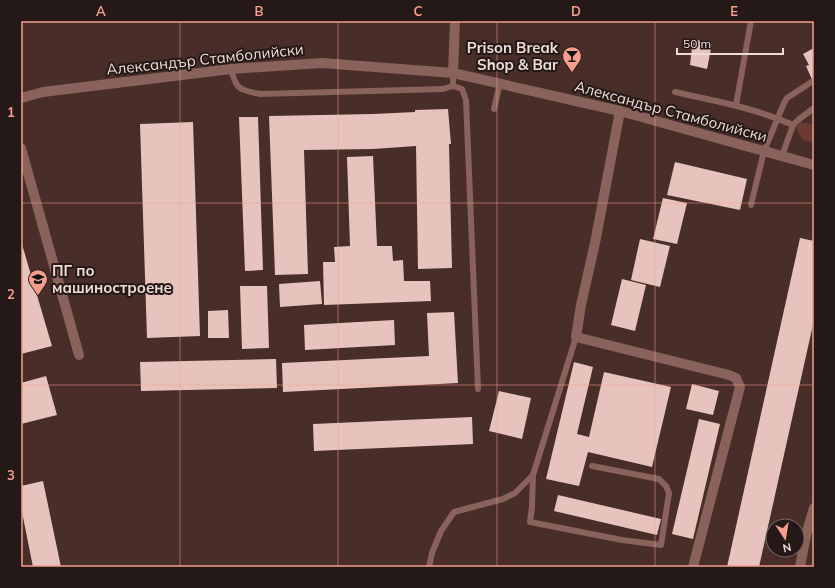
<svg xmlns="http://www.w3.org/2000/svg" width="835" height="588" viewBox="0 0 835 588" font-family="Mulish,sans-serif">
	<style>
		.green { fill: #6a3a31 }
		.building { fill: #e6c4bd }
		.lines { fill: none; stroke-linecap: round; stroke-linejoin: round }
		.service { stroke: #88625b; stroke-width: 6 }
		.minor { stroke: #88625b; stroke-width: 10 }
		.tertiary { stroke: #88625b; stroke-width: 10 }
		.grid { fill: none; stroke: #f49d8d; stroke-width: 1; stroke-opacity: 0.55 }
		.labels { text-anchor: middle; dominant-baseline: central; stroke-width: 4; stroke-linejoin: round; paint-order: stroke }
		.poi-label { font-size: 15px; font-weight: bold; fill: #eddbd7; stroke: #251917; text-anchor: end }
		.street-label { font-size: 15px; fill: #eddbd7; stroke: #251917 }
		.neatline { fill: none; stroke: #f49d8d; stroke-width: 1.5 }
		.grid-label { font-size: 13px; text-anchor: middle; font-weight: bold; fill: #f49d8d }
	</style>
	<rect width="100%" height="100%" fill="#482d28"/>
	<!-- green -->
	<polygon class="green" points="800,122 812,124 814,123 814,143 802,140 796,127"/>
	<!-- building -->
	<g class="building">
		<polygon points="693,39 712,44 707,69 690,65"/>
		<polygon points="814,48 814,84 806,66 809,65 803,54"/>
		<polygon points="448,109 451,144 449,144 452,268 418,269 416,146 373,149 304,150 308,274 275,275 269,116 373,114 415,112 415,110"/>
		<polygon points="239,117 258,117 263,270 245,271"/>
		<polygon points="193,122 200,336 147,338 140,124"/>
		<polygon points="373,156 377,246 392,246 393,261 403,260 404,281 430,281 431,301 324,305 323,262 335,262 334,247 350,246 347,157"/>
		<polygon points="675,162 747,179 740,210 667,195"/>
		<polygon points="663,198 687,203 677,244 653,239"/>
		<polygon points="800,238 814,241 814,320 759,567 727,567"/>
		<polygon points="640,239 670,246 660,287 631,280"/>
		<polygon points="21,241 52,346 21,354"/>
		<polygon points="622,279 646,285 635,331 611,325"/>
		<polygon points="320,281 322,304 280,307 279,284"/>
		<polygon points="240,286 267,286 269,348 242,349"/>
		<polygon points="228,310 229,338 208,338 208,311"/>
		<polygon points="454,312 458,383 283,392 282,363 429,356 427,313"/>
		<polygon points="394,320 395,345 305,350 304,325"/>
		<polygon points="276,359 277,388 141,391 140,362"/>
		<polygon points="574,362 593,367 577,434 589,437 604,372 671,387 652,467 588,452 579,486 546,479"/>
		<polygon points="46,376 57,415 21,424 21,383"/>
		<polygon points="692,384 719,391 713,415 686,409"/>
		<polygon points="499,391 531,398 522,439 489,431"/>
		<polygon points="472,417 473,444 314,451 313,424"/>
		<polygon points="699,419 720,424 693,539 672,534"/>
		<polygon points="43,481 61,567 33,567 21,507 21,486"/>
		<polygon points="558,495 661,519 657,535 554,511"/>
	</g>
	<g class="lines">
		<!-- service -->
		<g class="service">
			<path d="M231,69C236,90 240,90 260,94L443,89L453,86V73"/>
			<polyline points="453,86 462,89 466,100 478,389"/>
			<path d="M675,92C715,101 755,108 793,125"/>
			<polyline points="736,105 751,21"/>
			<polyline points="494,109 500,83"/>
			<polyline points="782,156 793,125 798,120 814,108"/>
			<polyline points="751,205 764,151 784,103 787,98 813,81"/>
			<polyline points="576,337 533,475 532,507 530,522 622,540 661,545 669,493 666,486 659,479 592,466"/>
			<polyline points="429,567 432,553 441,531 454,512 503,499 515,493 533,475"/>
		</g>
		<!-- minor -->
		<g class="minor">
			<polyline points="453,73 455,21"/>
			<polyline points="620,111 595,243 581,305 576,337 729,375 736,378 740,387 693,567"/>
			<polyline points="21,148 79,355"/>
		</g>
		<!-- tertiary -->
		<g class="tertiary">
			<polyline points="21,98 43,92 231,69 322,63 453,73 620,111 814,165"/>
			<polyline points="800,567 806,535 814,508"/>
		</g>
	</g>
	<!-- grid -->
	<path class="grid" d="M180,21V567M338,21V567M497,21V567M655,21V567M21,203H814M21,385H814"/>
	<!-- icons -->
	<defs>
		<symbol id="bar-pin" viewBox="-11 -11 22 30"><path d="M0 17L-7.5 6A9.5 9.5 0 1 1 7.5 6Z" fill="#f49d8d" stroke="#251917"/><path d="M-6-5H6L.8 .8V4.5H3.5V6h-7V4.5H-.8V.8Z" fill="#111"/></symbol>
		<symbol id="school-pin" viewBox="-11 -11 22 30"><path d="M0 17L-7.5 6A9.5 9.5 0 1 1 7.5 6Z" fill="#f49d8d" stroke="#251917"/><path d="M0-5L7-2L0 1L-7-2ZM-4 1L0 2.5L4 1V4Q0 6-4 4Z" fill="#111"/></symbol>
	</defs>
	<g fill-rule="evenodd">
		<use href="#bar-pin" x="561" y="45" width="22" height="30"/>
		<use href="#school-pin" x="27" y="268" width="22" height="30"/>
	</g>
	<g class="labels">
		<!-- poi labels -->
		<g class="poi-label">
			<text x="558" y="47">Prison Break<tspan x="558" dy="17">Shop &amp; Bar</tspan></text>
			<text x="52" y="270" text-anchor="start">ПГ по<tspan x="52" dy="17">машиностроене</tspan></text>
		</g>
		<!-- street labels -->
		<g class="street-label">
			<text transform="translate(205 59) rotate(-6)">Александър Стамболийски</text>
			<text transform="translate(671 111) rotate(15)">Александър Стамболийски</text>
		</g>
	</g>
	<!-- border -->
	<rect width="835" height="588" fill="none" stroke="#251917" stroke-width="44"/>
	<!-- north arrow -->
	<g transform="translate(785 538) rotate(168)"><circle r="19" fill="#251917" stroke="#756764"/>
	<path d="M0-3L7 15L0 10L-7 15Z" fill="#f49d8d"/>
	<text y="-6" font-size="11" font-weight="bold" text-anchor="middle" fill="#eddbd7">N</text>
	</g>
	<!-- scale -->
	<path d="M677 48v6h106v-6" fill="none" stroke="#eddbd7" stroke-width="2"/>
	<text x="683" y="48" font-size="12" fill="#eddbd7" stroke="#251917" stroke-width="3" paint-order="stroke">50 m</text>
	<rect x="22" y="22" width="791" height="544" class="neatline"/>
	<g class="grid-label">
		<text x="101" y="16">A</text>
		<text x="259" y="16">B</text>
		<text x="418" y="16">C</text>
		<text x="576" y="16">D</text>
		<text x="734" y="16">E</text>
		<text x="11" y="117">1</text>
		<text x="11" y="299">2</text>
		<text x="11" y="480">3</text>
	</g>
</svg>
